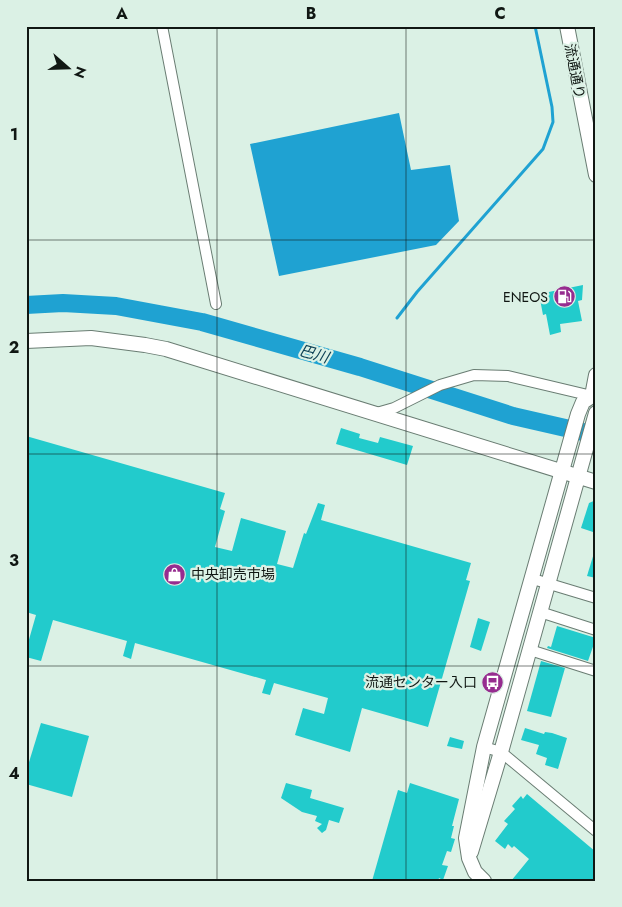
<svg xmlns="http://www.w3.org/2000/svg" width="622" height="907" viewBox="0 0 622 907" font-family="Jost,'Noto Sans JP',sans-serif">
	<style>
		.water { fill: #1fa2d2 }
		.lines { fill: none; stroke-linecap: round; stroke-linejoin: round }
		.stream { stroke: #1fa2d2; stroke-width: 3 }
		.river { stroke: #1fa2d2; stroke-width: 18 }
		.building { fill: #22cbcc }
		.minor-casing { stroke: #6a7d73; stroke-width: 12 }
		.tertiary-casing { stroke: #6a7d73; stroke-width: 16 }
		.minor { stroke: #fff; stroke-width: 10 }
		.tertiary { stroke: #fff; stroke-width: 14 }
		.grid { fill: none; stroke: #101713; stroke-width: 1; stroke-opacity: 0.55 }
		.labels { text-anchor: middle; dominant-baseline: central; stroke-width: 4.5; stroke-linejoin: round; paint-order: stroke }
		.street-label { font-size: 14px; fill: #101713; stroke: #dbf1e5 }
		.poi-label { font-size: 14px; fill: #101713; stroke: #dbf1e5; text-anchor: end }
		.water-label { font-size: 15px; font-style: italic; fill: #0f4256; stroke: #dbf1e5 }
		.neatline { fill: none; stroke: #101713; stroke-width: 2 }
		.grid-label { font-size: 16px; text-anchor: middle; font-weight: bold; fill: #101713 }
	</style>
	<rect width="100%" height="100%" fill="#dbf1e5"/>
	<!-- water -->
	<polygon class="water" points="399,113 411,170 450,165 459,221 436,245 279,276 250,144"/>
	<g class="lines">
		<!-- stream -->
		<polyline class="stream" points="397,318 417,292 543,149 553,122 552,107 535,26"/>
		<!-- river -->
		<polyline class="river" points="26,305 63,303 116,306 202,322 360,367 513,416 596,435"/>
	</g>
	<!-- building -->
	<g class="building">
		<polygon points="583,285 582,300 578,301 582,321 560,324 561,332 550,335 546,314 543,315 539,294"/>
		<polygon points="341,428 360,434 359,438 378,443 380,437 413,446 407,465 336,444"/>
		<polygon points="26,436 225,493 220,509 225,511 215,547 232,551 241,518 286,531 277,564 293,568 304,533 306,534 318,503 325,505 321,520 471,563 466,580 470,581 428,727 362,708 350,752 295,735 303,708 324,714 328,698 274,683 270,695 262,693 266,680 135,643 131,659 123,656 127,641 53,620 41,661 26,657 26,650 36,615 26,612"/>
		<polygon points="596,500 596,533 581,528 589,503"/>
		<polygon points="594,553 596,553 596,578 587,576"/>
		<polygon points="478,618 490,622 481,651 470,647"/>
		<polygon points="557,626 596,638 588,661 547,648 548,646 551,647"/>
		<polygon points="541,661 565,668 551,717 527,711"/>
		<polygon points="41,723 89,736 72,797 26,784 26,772"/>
		<polygon points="525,728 544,734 545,732 552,733 567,738 558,769 545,765 547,758 536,754 539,745 521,740"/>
		<polygon points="450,737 464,741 462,749 447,746"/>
		<polygon points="286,783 312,790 310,798 344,808 339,823 329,820 326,830 322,833 317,828 322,824 315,821 317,816 302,812 281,798"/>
		<polygon points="410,783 459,799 452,826 454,826 451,838 455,839 451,852 447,851 442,865 448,866 443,880 439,878 438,881 372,881 398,790 407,793"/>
		<polygon points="527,794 596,852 596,881 511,881 529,859 514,846 512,848 508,844 505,849 495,841 508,824 504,821 515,809 512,806 521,796 523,799"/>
	</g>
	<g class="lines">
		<defs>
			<g id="minor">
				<polyline points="162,26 216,304"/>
				<polyline points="373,414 394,408 440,385 474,375 508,376 592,396"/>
				<polyline points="533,579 596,598"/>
				<polyline points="540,612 596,630"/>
				<polyline points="530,650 596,671"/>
				<polyline points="484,747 501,752 596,831"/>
			</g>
			<g id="tertiary">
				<polyline points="567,26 596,175"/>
				<polyline points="26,341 91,338 145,345 166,349 596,482"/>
				<polyline points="592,396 596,375"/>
				<polyline points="471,852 501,752 596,413"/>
				<polyline points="484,881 475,872 469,858 466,838 484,747 578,414 583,402 592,396"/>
			</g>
		</defs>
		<!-- minor casing -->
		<use href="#minor" class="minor-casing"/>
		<!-- tertiary casing -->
		<use href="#tertiary" class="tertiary-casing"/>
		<!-- minor -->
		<use href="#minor" class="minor"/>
		<!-- tertiary -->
		<use href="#tertiary" class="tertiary"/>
	</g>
	<!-- grid -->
	<path class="grid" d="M217,26V881M406,26V881M26,240H596M26,454H596M26,666H596"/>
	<!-- icons -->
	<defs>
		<symbol id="fuel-disc" viewBox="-11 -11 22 22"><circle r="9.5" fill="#962c8f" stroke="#dbf1e5"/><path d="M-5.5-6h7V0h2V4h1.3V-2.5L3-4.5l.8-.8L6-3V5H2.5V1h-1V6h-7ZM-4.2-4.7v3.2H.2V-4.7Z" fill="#fff"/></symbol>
		<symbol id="shop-disc" viewBox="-11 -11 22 22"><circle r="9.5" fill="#962c8f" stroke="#dbf1e5"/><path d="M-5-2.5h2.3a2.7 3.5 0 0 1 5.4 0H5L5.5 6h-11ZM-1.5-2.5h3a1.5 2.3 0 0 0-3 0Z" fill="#fff"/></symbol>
		<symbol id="bus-disc" viewBox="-11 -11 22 22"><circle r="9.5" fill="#962c8f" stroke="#dbf1e5"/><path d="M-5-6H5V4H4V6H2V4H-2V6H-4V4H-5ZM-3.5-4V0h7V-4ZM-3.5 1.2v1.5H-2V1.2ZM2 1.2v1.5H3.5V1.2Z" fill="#fff"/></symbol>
	</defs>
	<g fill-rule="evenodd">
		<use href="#fuel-disc" x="552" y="284" width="25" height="25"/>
		<use href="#shop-disc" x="162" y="562" width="25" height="25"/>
		<use href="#bus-disc" x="480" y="670" width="25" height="25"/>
	</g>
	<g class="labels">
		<!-- street labels -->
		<g class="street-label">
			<text transform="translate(575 71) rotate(79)">流通通り</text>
		</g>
		<!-- poi labels -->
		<g class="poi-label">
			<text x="548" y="297">ENEOS</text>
			<text x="191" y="574" text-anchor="start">中央卸売市場</text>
			<text x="477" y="682">流通センター入口</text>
		</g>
		<!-- water labels -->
		<g class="water-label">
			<text transform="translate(314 354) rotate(16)">巴川</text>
		</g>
	</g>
	<!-- border -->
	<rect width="622" height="907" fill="none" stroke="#dbf1e5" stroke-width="55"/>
	<!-- north arrow -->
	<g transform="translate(68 68) rotate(110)" stroke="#dbf1e5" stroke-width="4" paint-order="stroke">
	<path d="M0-4L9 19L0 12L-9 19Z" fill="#101713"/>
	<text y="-8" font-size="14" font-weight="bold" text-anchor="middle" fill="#101713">N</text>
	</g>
	<rect x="28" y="28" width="566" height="852" class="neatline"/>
	<g class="grid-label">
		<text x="122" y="19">A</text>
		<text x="311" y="19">B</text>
		<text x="500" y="19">C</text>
		<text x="14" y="140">1</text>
		<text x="14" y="353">2</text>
		<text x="14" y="566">3</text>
		<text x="14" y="779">4</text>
	</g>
</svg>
